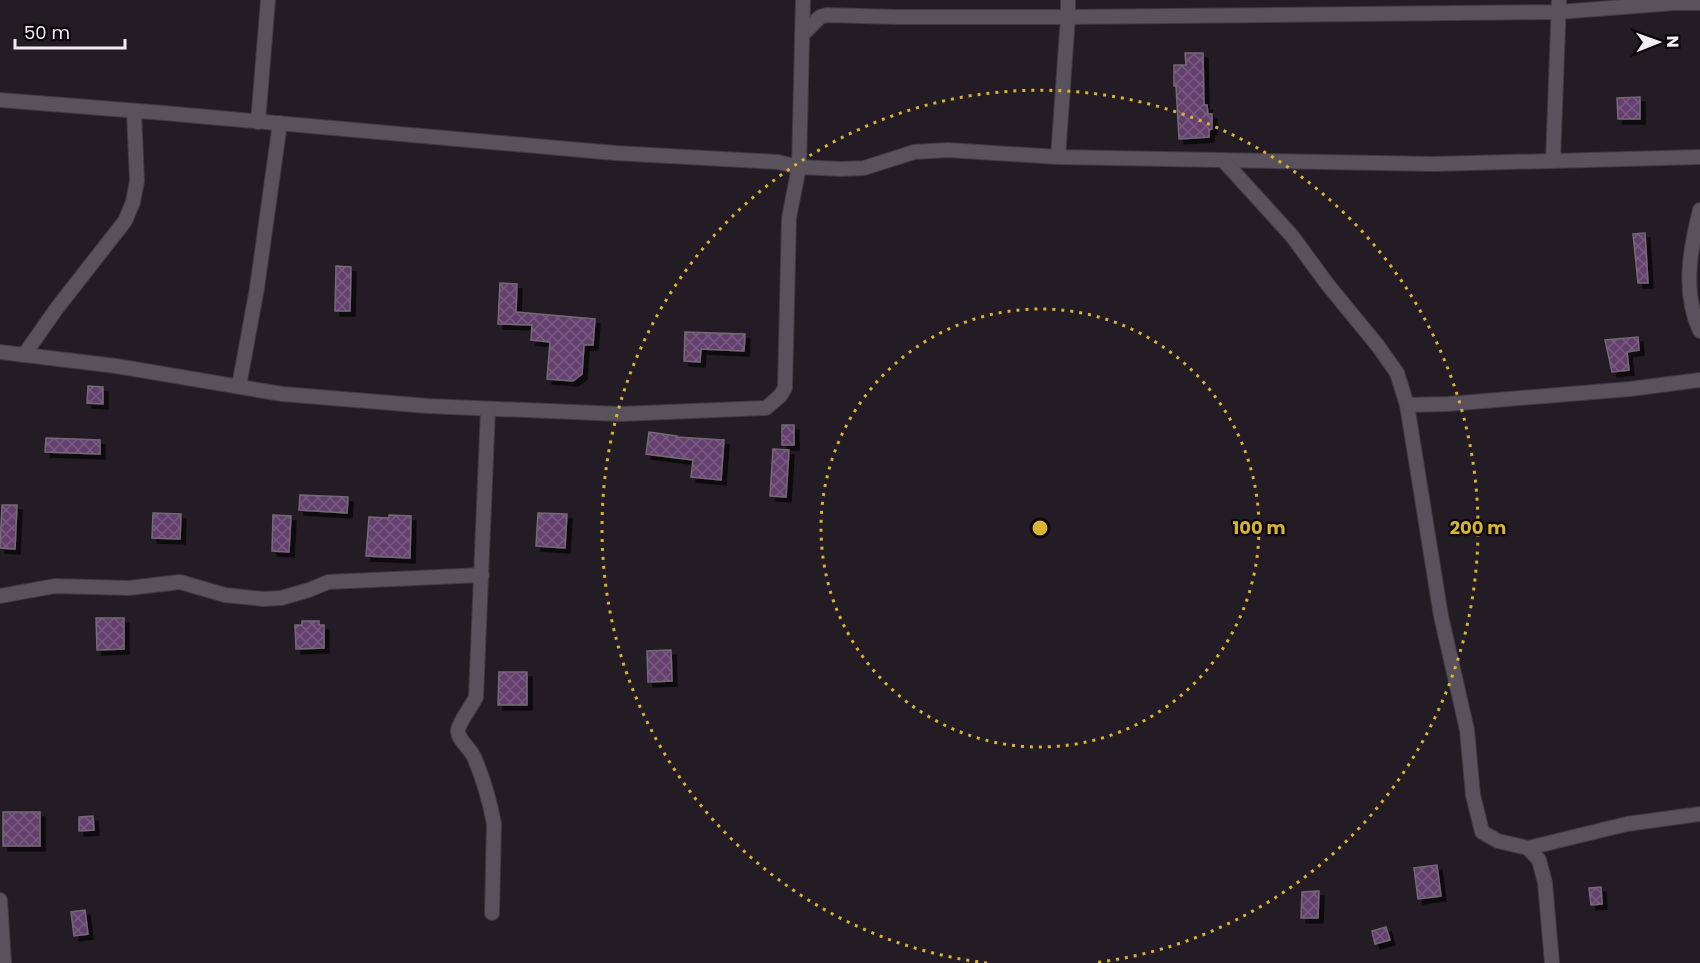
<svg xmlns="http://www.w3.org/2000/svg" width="1700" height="963" viewBox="0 0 1700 963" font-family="Poppins,sans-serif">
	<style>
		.building { fill: url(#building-cross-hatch); stroke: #736a75; stroke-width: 1.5; filter: url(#shadow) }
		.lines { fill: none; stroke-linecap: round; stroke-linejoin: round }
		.minor-casing { stroke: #3f3a40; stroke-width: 16 }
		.minor { stroke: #59515b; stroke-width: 14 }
		.ring { fill: none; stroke: #d9b334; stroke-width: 3; stroke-dasharray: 3 6 }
		.centre { fill: #d9b334; stroke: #0b080b; stroke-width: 3 }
		.ring-label { font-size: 18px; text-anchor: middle; font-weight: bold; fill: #d9b334; stroke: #0b080b; stroke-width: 4.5; stroke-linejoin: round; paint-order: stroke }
	</style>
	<defs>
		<pattern id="building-cross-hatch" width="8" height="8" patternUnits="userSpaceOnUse" patternTransform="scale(1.5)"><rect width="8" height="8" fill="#643f6e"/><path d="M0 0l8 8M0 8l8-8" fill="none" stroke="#7b5b83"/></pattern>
		<filter id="shadow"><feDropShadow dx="5" dy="5" stdDeviation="0" flood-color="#0009"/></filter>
	</defs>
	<rect width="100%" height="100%" fill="#231c25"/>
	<!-- building -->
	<g class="building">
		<polygon points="1185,53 1203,53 1204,105 1207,105 1208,114 1212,114 1212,129 1209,130 1209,137 1179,139 1176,86 1174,86 1174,65 1186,65"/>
		<polygon points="1640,97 1640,119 1618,119 1617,98"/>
		<polygon points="1645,233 1648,283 1638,283 1633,234"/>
		<polygon points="336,266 351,267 350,311 335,311"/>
		<polygon points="500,283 517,284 516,312 595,319 593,345 584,345 582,374 573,381 547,379 550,342 531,340 532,325 498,324"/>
		<polygon points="685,332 745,334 744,351 701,349 700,362 684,361"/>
		<polygon points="1638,337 1639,350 1627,352 1629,370 1612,372 1605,340"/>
		<polygon points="88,386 103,387 103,404 87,403"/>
		<rect x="782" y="425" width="12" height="20"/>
		<polygon points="649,432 677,436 676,437 724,440 721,480 691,477 693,460 646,454"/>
		<polygon points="46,438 100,440 100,454 45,452"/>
		<polygon points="773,449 789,450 786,497 770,496"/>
		<polygon points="300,495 348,497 347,513 299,510"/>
		<polygon points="2,505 17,505 15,549 0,548"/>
		<polygon points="153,513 181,514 180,539 152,538"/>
		<polygon points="538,513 567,514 565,548 536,546"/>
		<polygon points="273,515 291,516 289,552 272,551"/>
		<polygon points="389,515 411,516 410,558 366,556 369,517 389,518"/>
		<polygon points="96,618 124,618 124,649 97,650"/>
		<polygon points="302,621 319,621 319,625 324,625 324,648 296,649 295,625 302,625"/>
		<polygon points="671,650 672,681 648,682 647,651"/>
		<polygon points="499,672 527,672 527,705 498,705"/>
		<rect x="3" y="812" width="37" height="34"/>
		<polygon points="93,816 94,830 79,831 79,817"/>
		<polygon points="1437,865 1441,896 1418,899 1414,868"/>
		<polygon points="1601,887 1602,904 1591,905 1589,888"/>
		<polygon points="1319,891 1318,918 1301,918 1302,892"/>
		<polygon points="85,910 88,934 74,936 71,912"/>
		<polygon points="1386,927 1390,940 1375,944 1372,931"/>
	</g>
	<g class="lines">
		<defs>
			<g id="minor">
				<polyline points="802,35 820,17 827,15 897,17 1068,17 1559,12 1674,3 1700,3"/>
				<polyline points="0,100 164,113 615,153 778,162 799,167 841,169 864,168 914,152 948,150 1058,157 1434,164 1700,157"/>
				<polyline points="258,122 268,0"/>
				<polyline points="1058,157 1068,17 1068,0"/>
				<polyline points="1223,160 1292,236 1328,285 1378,346 1397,373 1407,405 1441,616 1467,730 1473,795 1482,832 1498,841 1528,848 1539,860 1545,883 1552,963"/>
				<polyline points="1553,161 1559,0"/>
				<path d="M1700,210C1690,250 1682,292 1700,331"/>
				<polyline points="0,352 116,366 282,394 428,406 620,414 766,408 780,396 785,388 789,218 799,167 803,0"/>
				<polyline points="24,355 57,308 125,221 133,202 137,181 134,111"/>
				<polyline points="239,386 257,288 280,123"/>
				<polyline points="1407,405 1448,404 1630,389 1700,380"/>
				<path d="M488,409L476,697C472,706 459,722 458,730C457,739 470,748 474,757C483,778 490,802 494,824L492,913"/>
				<polyline points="0,596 55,586 129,588 180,582 225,595 263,599 281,598 309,590 328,582 482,575"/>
				<polyline points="1528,848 1627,824 1700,814"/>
				<polyline points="0,900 4,963"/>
			</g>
		</defs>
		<!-- minor casing -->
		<use href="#minor" class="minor-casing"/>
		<!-- minor -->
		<use href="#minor" class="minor"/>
	</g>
	<!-- distance rings -->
	<g class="ring">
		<circle cx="1040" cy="528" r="219"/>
		<path d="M987 963A438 438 0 1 1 1093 963"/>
	</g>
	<circle cx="1040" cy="528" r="9" class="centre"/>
	<g class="ring-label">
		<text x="1259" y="534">100 m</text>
		<text x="1478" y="534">200 m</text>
	</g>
	<!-- north arrow -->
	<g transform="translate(1658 42) rotate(89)" stroke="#0b080b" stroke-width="4.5" paint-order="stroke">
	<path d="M0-4.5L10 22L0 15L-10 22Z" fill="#f2edf3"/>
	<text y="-9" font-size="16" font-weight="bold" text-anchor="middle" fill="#f2edf3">N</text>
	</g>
	<!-- scale -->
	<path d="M15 39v9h110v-9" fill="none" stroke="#f2edf3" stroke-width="3"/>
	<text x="24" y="39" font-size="18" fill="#f2edf3" stroke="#0b080b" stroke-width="4.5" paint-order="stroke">50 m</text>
</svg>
